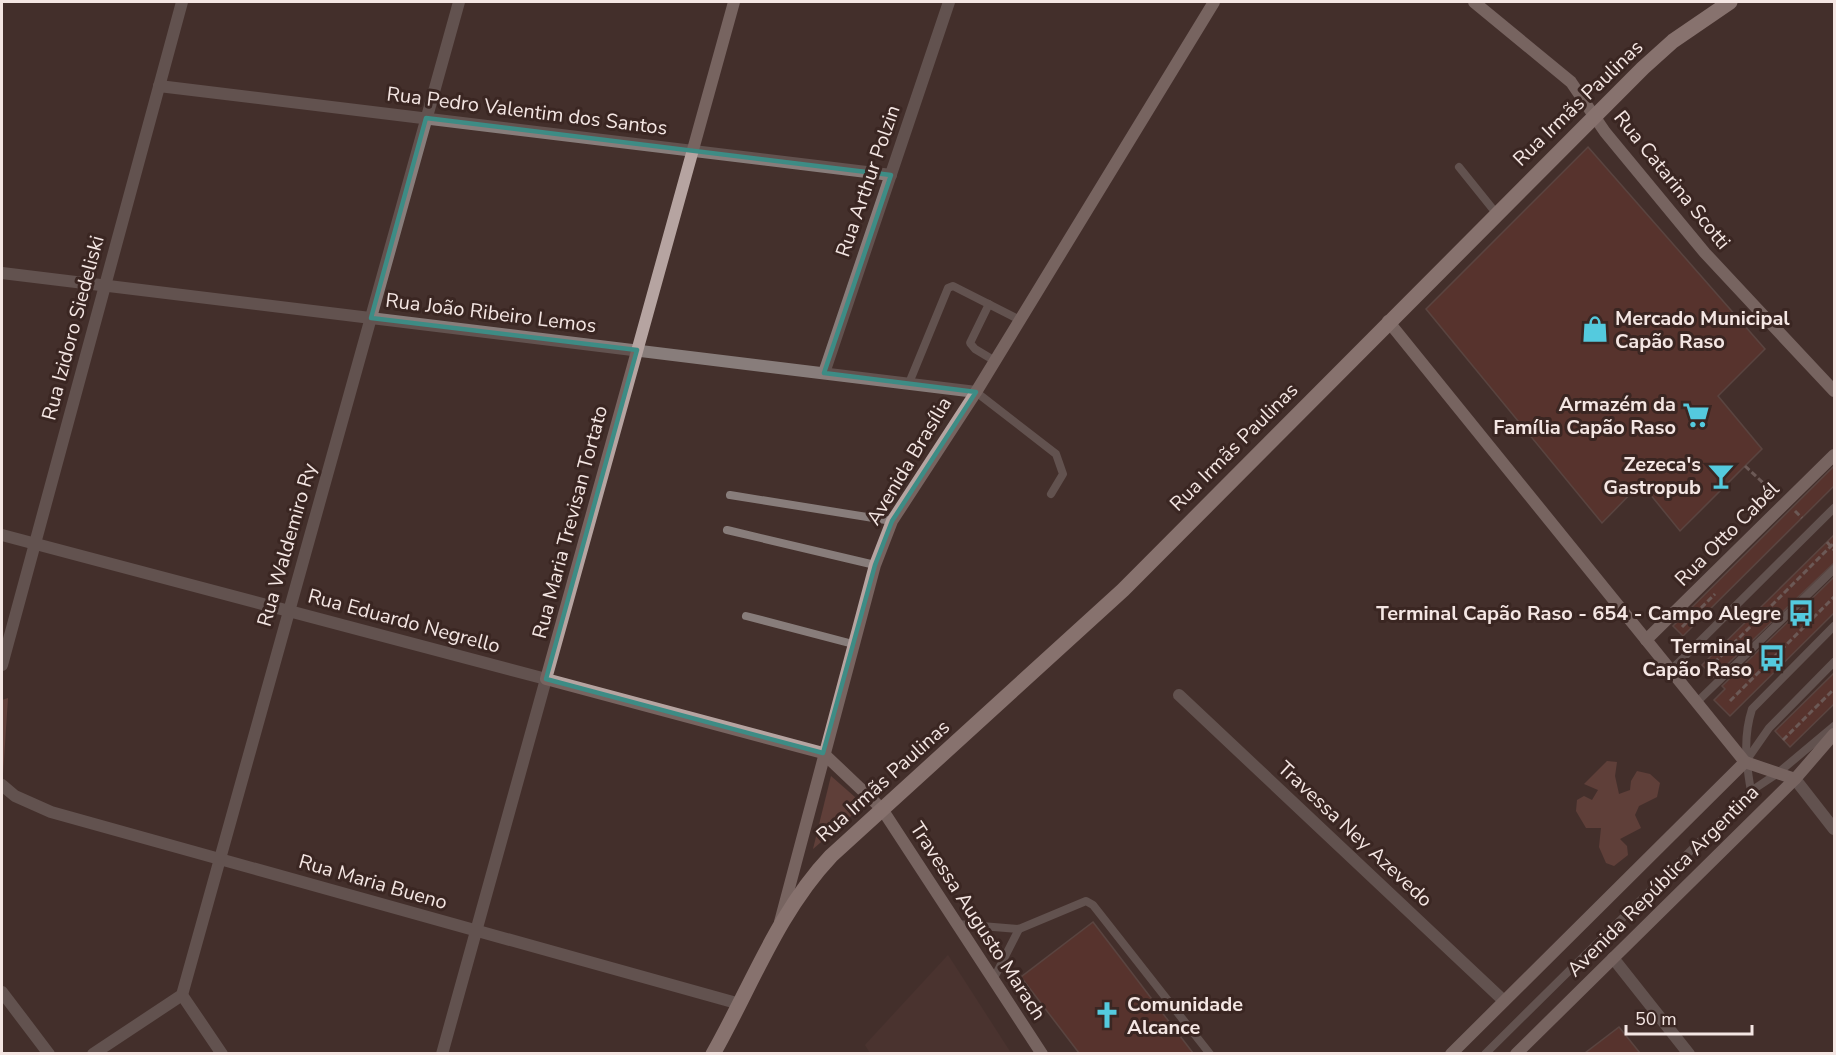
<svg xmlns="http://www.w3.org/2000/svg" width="1836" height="1055" viewBox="0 0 1836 1055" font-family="'Nunito Sans',sans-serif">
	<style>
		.built { fill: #533834 }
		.green { fill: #82524a }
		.building { fill: #6f3930; stroke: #755e59; stroke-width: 1.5 }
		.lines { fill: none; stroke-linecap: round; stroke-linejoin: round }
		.path { stroke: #9d8d89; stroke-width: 3; stroke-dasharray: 6 3; stroke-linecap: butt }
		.lane { stroke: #887d7b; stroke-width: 8 }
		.street { stroke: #887d7b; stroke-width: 12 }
		.secondary { stroke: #b6a4a1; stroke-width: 12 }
		.primary { stroke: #dac3bf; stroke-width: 15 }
		.marked { fill: none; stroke: #3d8c85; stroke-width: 4.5; stroke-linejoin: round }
		.labels { text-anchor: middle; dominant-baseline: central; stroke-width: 6; stroke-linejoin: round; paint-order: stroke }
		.street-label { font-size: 20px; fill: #f4e6e3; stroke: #3a2622 }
		.poi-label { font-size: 20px; font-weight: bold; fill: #f4e6e3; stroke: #3a2622; text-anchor: end }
	</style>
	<rect width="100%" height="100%" fill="#44302c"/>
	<!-- built -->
	<polygon class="built" points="948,955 1011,1053 870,1053 865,1045"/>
	<!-- green -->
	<g class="green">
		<polygon points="8,698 3,774 2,700"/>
		<polygon points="1607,761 1617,762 1615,776 1619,794 1630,790 1631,781 1637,771 1650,774 1660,783 1657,797 1639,806 1635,815 1641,828 1620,839 1627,846 1628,855 1614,866 1606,863 1599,847 1601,828 1586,828 1576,811 1577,800 1584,796 1592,800 1598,790 1584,784"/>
		<polygon points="831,776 864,805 813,849"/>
	</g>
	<!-- building -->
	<g class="building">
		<polygon points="1588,147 1765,349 1718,396 1762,449 1680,531 1641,483 1602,523 1426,309"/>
		<polygon points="1834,466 1834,486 1683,636 1673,626"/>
		<polygon points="1834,535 1834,563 1714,677 1702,665"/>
		<polygon points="1834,577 1834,613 1730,716 1714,700 1725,689 1722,686"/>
		<polygon points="1834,673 1834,704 1790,747 1775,731"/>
		<polygon points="1093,922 1116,952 1193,1053 1079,1053 1021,977"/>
		<polygon points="1619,1027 1640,1053 1585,1053"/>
	</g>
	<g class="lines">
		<!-- path -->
		<g class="path">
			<polyline points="1745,466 1774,493"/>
			<polyline points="1795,511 1802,518"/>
			<polyline points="1827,542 1834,550"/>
			<polyline points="1682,627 1715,594"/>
			<polyline points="1714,663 1834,543"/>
			<polyline points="1730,701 1834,597"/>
			<polyline points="1783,740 1834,689"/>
		</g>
		<!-- lane -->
		<g class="lane">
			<polyline points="1459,167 1496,213"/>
			<polyline points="989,304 970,343 975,349 995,361"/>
			<polyline points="909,383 948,288 953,286 1020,320"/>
			<polyline points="976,392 1056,454 1063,474 1051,494"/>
			<polyline points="730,495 892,521"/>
			<polyline points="727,530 875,565"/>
			<polyline points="746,616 853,644"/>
			<polyline points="1671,670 1834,508"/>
			<polyline points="1697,702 1834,569"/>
			<polyline points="1746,761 1769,728 1834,662"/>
			<path d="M1751,791C1746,763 1743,737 1752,709L1834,626"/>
			<polyline points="957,924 1019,929 1086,901 1093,905 1210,1054"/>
			<polyline points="993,980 1019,929"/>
			<polyline points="1485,1054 1751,791 1778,773 1834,726"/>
		</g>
		<!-- street -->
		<g class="street">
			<polyline points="159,86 891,175"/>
			<polyline points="2,273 976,392"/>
			<polyline points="824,373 949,2"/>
			<polyline points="2,535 546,679 442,1054"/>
			<polyline points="2,665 182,2"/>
			<polyline points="1179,695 1504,1001"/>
			<polyline points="1795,779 1834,829"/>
			<polyline points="2,785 15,796 51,812 740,1004"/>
			<polyline points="1613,958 1689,1054"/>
			<polyline points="2,992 49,1054"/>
			<polyline points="182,995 222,1054"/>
			<polyline points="93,1054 182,995 459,2"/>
		</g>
		<!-- secondary -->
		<g class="secondary">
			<polyline points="734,2 546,679 823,753 882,809 1042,1054"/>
			<polyline points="1474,2 1571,82 1605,132 1705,253 1834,391"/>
			<polyline points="1388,321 1745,762"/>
			<polyline points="1646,640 1834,455"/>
			<polyline points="1745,762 1795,779"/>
			<polyline points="780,922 875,565 892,521 976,392 1214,2"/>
			<polyline points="1451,1054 1745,762"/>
			<polyline points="1516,1054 1795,779 1834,734"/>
		</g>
		<!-- primary -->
		<path class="primary" d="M713,1054C751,987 778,912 831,856L1123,590L1643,68L1673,41L1730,2"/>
	</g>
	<!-- marked area -->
	<path d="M0 0H1836V1055H0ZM426,118L891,175L824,373L976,392L892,521L875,565L823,753L546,679L637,350L371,318Z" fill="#44302c" fill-opacity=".55" fill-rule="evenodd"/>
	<path class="marked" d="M426,118L891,175L824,373L976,392L892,521L875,565L823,753L546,679L637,350L371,318Z"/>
	<!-- icons -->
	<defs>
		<symbol id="shop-bare" viewBox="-9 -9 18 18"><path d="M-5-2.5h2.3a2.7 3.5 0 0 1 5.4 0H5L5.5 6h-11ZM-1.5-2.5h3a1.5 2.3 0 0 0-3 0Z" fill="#54cade" stroke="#3a2622" stroke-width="2.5" paint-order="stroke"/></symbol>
		<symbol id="supermarket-bare" viewBox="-9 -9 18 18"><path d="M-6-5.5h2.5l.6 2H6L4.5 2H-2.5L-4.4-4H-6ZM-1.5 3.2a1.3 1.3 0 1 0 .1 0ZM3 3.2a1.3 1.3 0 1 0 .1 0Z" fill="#54cade" stroke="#3a2622" stroke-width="2.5" paint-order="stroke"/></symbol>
		<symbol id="bar-bare" viewBox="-9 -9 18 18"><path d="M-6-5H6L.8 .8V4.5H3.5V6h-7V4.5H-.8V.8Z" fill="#54cade" stroke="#3a2622" stroke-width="2.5" paint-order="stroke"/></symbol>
		<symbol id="bus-bare" viewBox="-9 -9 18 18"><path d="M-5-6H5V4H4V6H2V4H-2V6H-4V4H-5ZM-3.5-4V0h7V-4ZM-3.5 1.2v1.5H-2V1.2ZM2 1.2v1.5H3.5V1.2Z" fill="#54cade" stroke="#3a2622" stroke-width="2.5" paint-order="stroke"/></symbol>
		<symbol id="church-bare" viewBox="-9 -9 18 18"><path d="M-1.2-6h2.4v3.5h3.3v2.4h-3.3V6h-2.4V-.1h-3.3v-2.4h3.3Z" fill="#54cade" stroke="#3a2622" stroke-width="2.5" paint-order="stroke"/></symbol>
	</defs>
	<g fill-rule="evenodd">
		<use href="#shop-bare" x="1576" y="310" width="38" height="38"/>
		<use href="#supermarket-bare" x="1677" y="396" width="38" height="38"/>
		<use href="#bar-bare" x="1702" y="457" width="38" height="38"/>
		<use href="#bus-bare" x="1782" y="594" width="38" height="38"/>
		<use href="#bus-bare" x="1753" y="639" width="38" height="38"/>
		<use href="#church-bare" x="1088" y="996" width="38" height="38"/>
	</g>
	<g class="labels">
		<!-- street labels -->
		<g class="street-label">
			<text transform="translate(1578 103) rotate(-44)">Rua Irmãs Paulinas</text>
			<text transform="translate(527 111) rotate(7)">Rua Pedro Valentim dos Santos</text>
			<text transform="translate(1672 180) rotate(51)">Rua Catarina Scotti</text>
			<text transform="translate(868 181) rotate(-71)">Rua Arthur Polzin</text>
			<text transform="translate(491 313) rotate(7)">Rua João Ribeiro Lemos</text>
			<text transform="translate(73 328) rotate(-75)">Rua Izidoro Siedeliski</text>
			<text transform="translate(1234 447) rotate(-45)">Rua Irmãs Paulinas</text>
			<text transform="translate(909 461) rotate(-59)">Avenida Brasília</text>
			<text transform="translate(570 522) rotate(-75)">Rua Maria Trevisan Tortato</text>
			<text transform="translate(1727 534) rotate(-45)">Rua Otto Cabél</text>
			<text transform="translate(287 545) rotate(-74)">Rua Waldemiro Ry</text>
			<text transform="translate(404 621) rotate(15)">Rua Eduardo Negrello</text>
			<text transform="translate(883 781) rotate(-42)">Rua Irmãs Paulinas</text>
			<text transform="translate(1355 834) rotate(43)">Travessa Ney Azevedo</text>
			<text transform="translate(1663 881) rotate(-45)">Avenida República Argentina</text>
			<text transform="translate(373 882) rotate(16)">Rua Maria Bueno</text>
			<text transform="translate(978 921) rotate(57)">Travessa Augusto Marach</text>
		</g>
		<!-- poi labels -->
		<g class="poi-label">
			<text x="1615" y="318" text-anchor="start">Mercado Municipal<tspan x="1615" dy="23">Capão Raso</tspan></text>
			<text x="1676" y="404">Armazém da<tspan x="1676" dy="23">Família Capão Raso</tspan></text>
			<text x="1701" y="464">Zezeca's<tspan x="1701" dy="23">Gastropub</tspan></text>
			<text x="1781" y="613">Terminal Capão Raso - 654 - Campo Alegre</text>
			<text x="1752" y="646">Terminal<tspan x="1752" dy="23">Capão Raso</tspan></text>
			<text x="1127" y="1004" text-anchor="start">Comunidade<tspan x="1127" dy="23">Alcance</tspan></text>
		</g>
	</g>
	<!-- border -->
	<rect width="1836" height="1055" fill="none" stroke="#f4e6e3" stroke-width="6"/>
	<!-- scale -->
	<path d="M1626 1025v9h126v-9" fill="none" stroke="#f4e6e3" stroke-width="3"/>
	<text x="1635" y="1025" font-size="18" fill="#f4e6e3" stroke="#3a2622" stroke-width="4.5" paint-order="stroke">50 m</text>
</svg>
